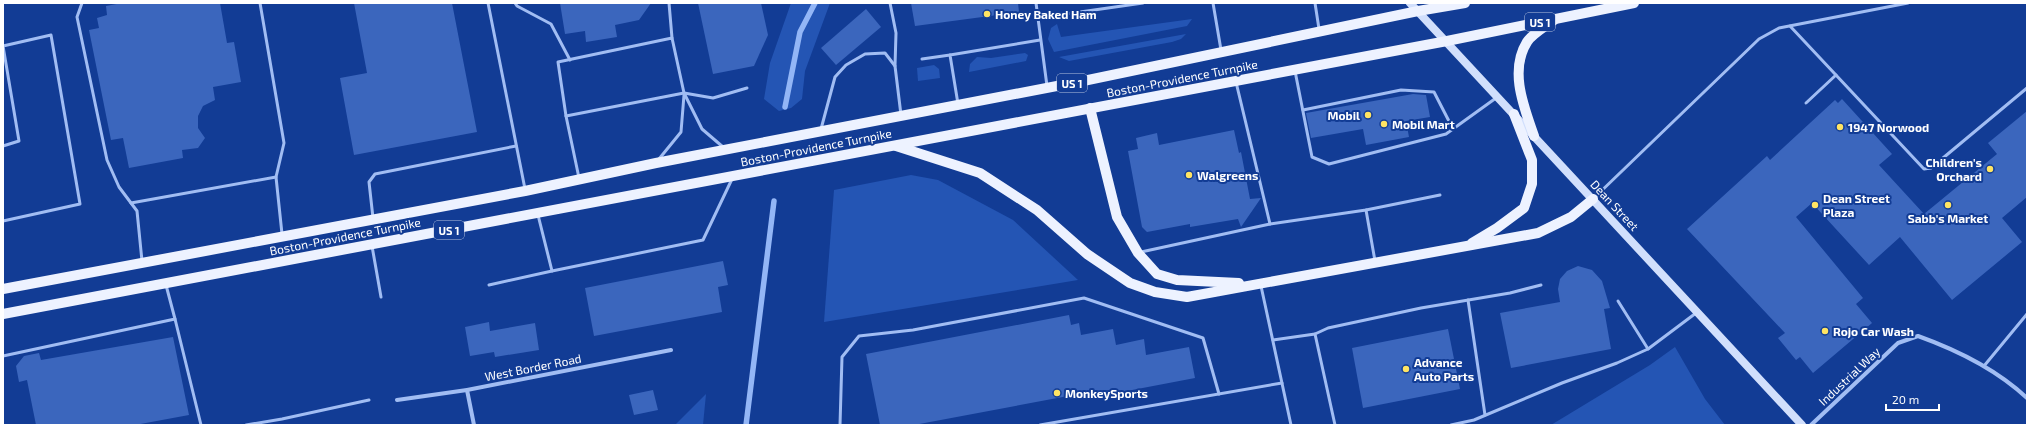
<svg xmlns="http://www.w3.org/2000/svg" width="2030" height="428" viewBox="0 0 2030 428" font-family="'Exo 2',sans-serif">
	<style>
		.green { fill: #2455b4 }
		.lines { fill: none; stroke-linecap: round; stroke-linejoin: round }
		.stream { stroke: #93b6f6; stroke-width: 5.5 }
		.building { fill: #3b66bd }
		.service { stroke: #a1bdf3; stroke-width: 3 }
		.minor { stroke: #a1bdf3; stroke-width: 4 }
		.secondary { stroke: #d1dffc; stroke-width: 8 }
		.primary { stroke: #edf2ff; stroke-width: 10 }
		.poi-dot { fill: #ffe463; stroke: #123c95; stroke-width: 1.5 }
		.labels { text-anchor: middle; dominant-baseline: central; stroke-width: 4; stroke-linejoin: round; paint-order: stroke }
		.shield { fill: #123c95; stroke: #b8c4df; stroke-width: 1 }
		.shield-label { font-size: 11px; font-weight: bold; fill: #fff }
		.poi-label { font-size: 12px; font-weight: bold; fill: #fff; stroke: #123c95; text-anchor: start }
		.street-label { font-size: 12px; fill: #fff; stroke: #123c95 }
	</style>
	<rect width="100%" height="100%" fill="#123c95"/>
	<!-- green -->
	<g class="green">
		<polygon points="791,3 830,3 805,71 802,99 791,108 779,111 764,99 770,63"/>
		<polygon points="1192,19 1187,26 1054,52 1048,39 1051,28 1057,24 1061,37"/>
		<polygon points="1186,34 1181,39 1172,42 1069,61 1059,57"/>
		<polygon points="1025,53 1028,55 1026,61 969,72 970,64 977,57 991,58"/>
		<polygon points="934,65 939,69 940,78 918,81 917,68"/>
		<polygon points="911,175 938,180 1013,220 1078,280 824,322 834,190"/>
		<polygon points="1675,347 1705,399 1725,425 1551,425 1650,365"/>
		<polygon points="706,394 703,425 675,425"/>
	</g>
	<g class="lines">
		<!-- stream -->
		<g class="stream">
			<polyline points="785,107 800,32 815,3"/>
			<polyline points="746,425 774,201"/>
		</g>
	</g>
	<!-- building -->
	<g class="building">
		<polygon points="122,3 220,3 227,43 234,42 241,82 213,87 215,100 203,106 198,116 198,128 205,138 198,148 182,150 183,158 129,168 123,138 111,140 89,30 99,28 97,18 107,15 106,6"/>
		<polygon points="354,3 452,3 477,132 354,155 340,78 367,73"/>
		<polygon points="560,3 651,3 639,20 615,25 617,37 586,42 585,31 565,34"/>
		<polygon points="698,3 761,3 768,35 754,66 713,74"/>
		<polygon points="911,3 1018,3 1019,12 915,26"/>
		<polygon points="866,9 881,27 836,65 821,48"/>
		<polygon points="1413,94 1426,95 1430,117 1406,121 1409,137 1366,145 1363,129 1311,138 1306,113"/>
		<polygon points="1842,99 1892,154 1879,165 1924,214 1997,154 1988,143 2027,111 2027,197 2002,218 2022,242 1952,300 1900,237 1869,265 1812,203 1796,217 1863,298 1856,304 1872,323 1813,373 1800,357 1796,360 1778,338 1785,333 1687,229 1767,156 1770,160 1835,100 1838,103"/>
		<polygon points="1234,130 1239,153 1241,152 1250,199 1261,198 1241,227 1238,219 1190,227 1190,224 1147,232 1142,227 1128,151 1138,149 1136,138 1157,133 1159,145"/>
		<polygon points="723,261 728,285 718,287 722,312 594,336 585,288"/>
		<polygon points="1578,266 1592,270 1602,281 1610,308 1604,309 1611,349 1511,368 1500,313 1560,302 1558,289 1560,279 1567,271"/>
		<polygon points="1069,315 1071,325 1079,323 1081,335 1113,329 1116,345 1144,339 1146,355 1189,347 1195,378 1085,399 1084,393 914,425 880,425 866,354"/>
		<polygon points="489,322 490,331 535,323 539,350 495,357 494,352 470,356 465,327"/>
		<polygon points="1448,329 1460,389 1363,408 1352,348"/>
		<polygon points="173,337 189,415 135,425 36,425 27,380 19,382 16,366 24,356 39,353 41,360"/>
		<polygon points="653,390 658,410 634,415 629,395"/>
	</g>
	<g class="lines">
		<!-- service -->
		<g class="service">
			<polyline points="82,3 77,17 107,160 119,187 137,211 142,261"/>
			<polyline points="260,3 284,143 276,177 282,234"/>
			<polyline points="488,3 525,189"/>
			<polyline points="515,3 517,6 551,24 570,60"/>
			<polyline points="669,3 672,38"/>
			<polyline points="890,3 896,33 895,66 901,115"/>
			<polyline points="1036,3 1047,86"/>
			<polyline points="1213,3 1221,50"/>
			<polyline points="1315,3 1319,29"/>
			<polyline points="1038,18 1143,3"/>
			<polyline points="1790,26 1924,169 1931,168 2027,88"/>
			<polyline points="3,46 19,141 3,146"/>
			<polyline points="922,59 950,55"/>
			<polyline points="1295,71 1312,157 1329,164 1446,134 1496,98"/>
			<polyline points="1236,82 1270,224"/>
			<polyline points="1806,103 1836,75"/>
			<polyline points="958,104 950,55 1040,40"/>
			<polyline points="1303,110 1401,90 1434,92 1453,129"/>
			<polyline points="566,116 558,62 672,38 684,93 702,129 723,147"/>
			<polyline points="821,129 835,77 846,65 865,54 885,53 895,66"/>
			<polyline points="659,159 681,132 684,95"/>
			<polyline points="579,178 566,116 684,93 713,98 747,88"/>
			<polyline points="1594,198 1759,39 1779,28 1908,3"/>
			<polyline points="131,203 276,177"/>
			<polyline points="1366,210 1375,261"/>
			<polyline points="538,215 552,271 703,240 732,179"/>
			<polyline points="373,218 369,182 375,174 516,146"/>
			<polyline points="3,221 80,204 51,35 3,46"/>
			<polyline points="372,246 381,297"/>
			<polyline points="1141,252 1270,224 1366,210 1440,195"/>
			<polyline points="489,285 552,271"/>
			<polyline points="1261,286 1291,425"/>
			<polyline points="1468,300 1485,415"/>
			<polyline points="1618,301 1648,349"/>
			<polyline points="175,319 201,425"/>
			<polyline points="1273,340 1315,334"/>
			<polyline points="3,356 175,319 166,285"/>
			<polyline points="1984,366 2027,314"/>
			<polyline points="246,425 282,419 369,400"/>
			<polyline points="840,425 842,357 859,336 913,330 1084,298 1203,338 1219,394"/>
			<polyline points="1040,425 1282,383"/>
			<polyline points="1335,425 1315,334 1328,328 1421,308 1510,293 1541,285"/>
			<polyline points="1451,425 1474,420 1562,383 1617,363 1648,349 1696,313"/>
		</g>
		<!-- minor -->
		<g class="minor">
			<polyline points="467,390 474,425"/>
			<polyline points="397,400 467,390 671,350"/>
			<path d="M1811,425L1898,343L1918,336C1957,350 1996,369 2027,398"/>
		</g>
		<!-- secondary -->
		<polyline class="secondary" points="1410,3 1802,425"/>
		<!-- primary -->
		<g class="primary">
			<polyline points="1090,108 1117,217 1138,253 1157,274 1177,280 1239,283"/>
			<path d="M1534,136C1524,107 1509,71 1527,42C1532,34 1546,26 1554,20"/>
			<polyline points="896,146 980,173 1037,210 1087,254 1130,283 1155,292 1187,297 1538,233 1571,217 1593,199"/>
			<polyline points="1472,243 1497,228 1524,208 1532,184 1532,160 1514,114"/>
			<polyline points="3,289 525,191 656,163 1088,80 1418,11 1465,3"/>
			<polyline points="3,314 1447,41 1634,3"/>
		</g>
	</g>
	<!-- markers -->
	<g class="poi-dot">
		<circle cx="987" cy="14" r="4"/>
		<circle cx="1368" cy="115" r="4"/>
		<circle cx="1384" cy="124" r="4"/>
		<circle cx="1840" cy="127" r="4"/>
		<circle cx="1990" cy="169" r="4"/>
		<circle cx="1189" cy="175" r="4"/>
		<circle cx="1815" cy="205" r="4"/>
		<circle cx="1948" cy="205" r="4"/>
		<circle cx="1825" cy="331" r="4"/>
		<circle cx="1406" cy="369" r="4"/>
		<circle cx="1057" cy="393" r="4"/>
	</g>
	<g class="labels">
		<!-- shield labels -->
		<g class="shield">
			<rect x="1525" y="13" width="30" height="18" rx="3"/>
			<rect x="1057" y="74" width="30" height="18" rx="3"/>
			<rect x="434" y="221" width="30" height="18" rx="3"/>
		</g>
		<g class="shield-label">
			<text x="1540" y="22">US 1</text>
			<text x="1072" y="83">US 1</text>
			<text x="449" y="230">US 1</text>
		</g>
		<!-- poi labels -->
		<g class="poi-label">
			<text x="995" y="14">Honey Baked Ham</text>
			<text x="1360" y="115" text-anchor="end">Mobil</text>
			<text x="1392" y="124">Mobil Mart</text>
			<text x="1848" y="127">1947 Norwood</text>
			<text x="1982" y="162" text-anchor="end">Children's<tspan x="1982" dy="14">Orchard</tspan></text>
			<text x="1197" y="175">Walgreens</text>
			<text x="1823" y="198">Dean Street<tspan x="1823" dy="14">Plaza</tspan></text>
			<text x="1948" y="218" text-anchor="middle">Sabb's Market</text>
			<text x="1833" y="331">Rojo Car Wash</text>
			<text x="1414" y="362">Advance<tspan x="1414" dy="14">Auto Parts</tspan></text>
			<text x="1065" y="393">MonkeySports</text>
		</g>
		<!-- street labels -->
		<g class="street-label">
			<text transform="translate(1182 78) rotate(-11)">Boston-Providence Turnpike</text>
			<text transform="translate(816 147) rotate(-11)">Boston-Providence Turnpike</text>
			<text transform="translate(1615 205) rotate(47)">Dean Street</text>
			<text transform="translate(345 236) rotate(-11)">Boston-Providence Turnpike</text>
			<text transform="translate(533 367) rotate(-11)">West Border Road</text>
			<text transform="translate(1849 376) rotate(-43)">Industrial Way</text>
		</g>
	</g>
	<!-- border -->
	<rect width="2030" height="428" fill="none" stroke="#ffffff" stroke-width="8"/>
	<!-- scale -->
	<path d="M1886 404v6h53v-6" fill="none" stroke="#ffffff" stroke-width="2"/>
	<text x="1892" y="404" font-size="12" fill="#ffffff" stroke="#123c95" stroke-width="3" paint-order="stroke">20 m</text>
</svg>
